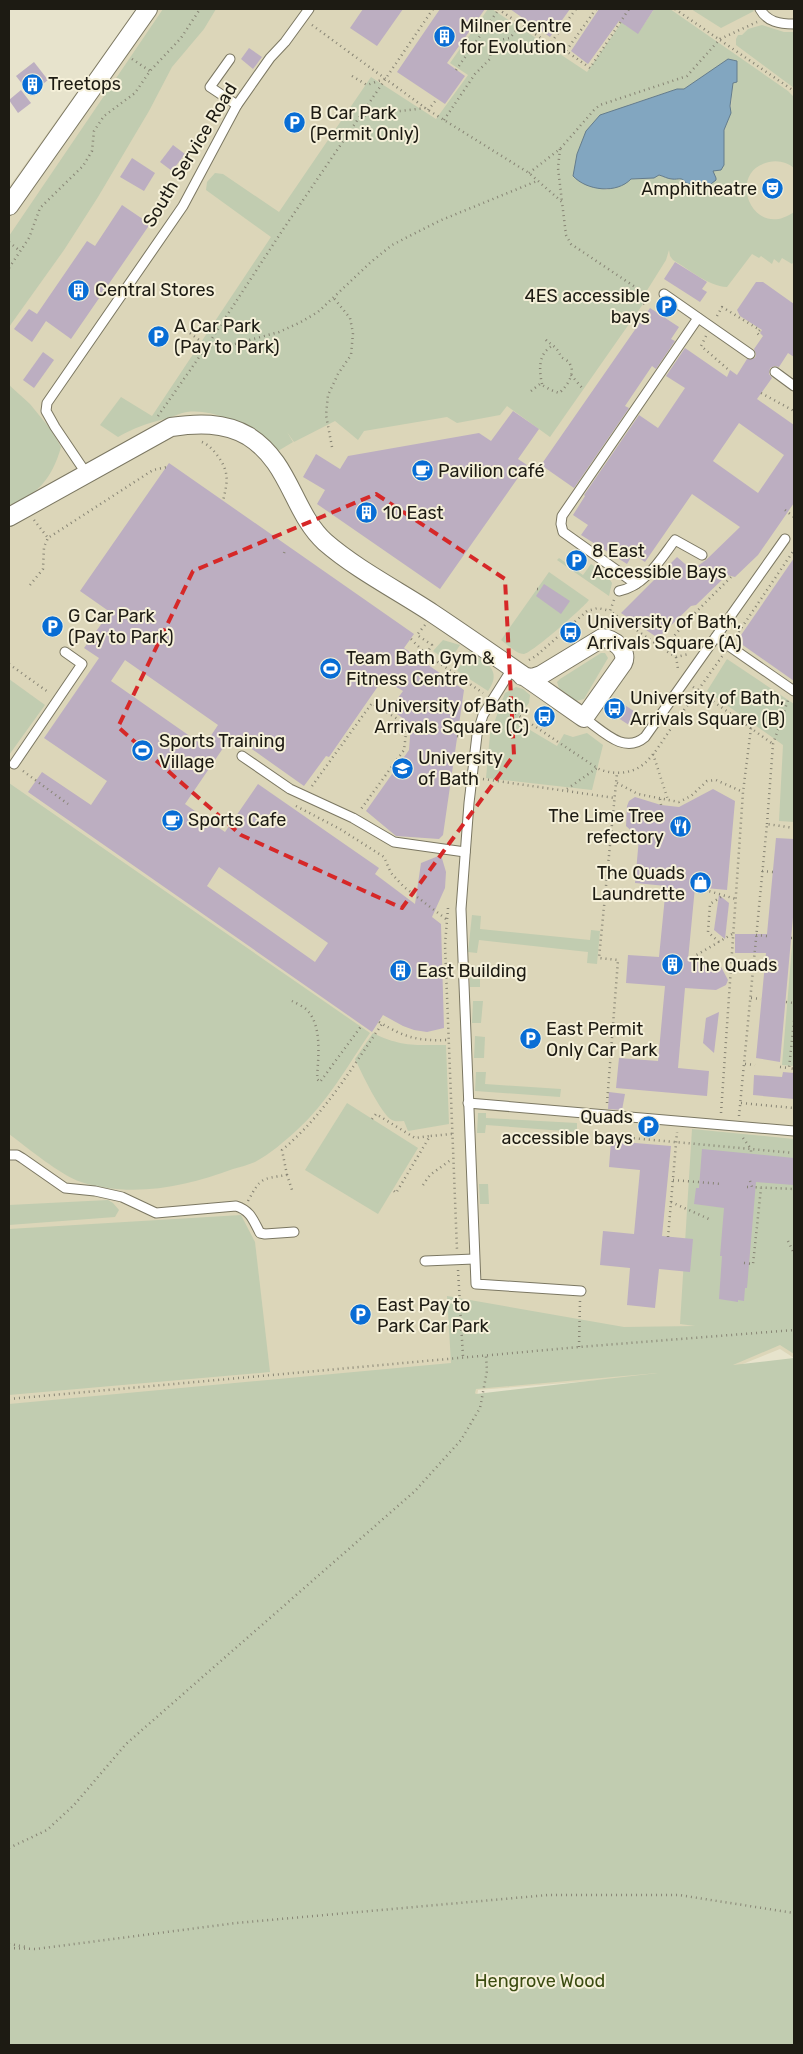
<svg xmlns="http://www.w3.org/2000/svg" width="803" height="2054" viewBox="0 0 803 2054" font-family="Rubik,sans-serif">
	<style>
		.built { fill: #dcd6b9 }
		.green { fill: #c1ccb0; fill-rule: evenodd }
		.water { fill: #82a6c0; stroke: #647c8c }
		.building { fill: #bcaec1; fill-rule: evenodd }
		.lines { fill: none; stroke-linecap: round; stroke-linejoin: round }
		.service-casing { stroke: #7b7762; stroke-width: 11 }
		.minor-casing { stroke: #7b7762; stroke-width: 20 }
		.path { stroke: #878474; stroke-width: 2.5; stroke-dasharray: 1 4; stroke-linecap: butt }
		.service { stroke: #fff; stroke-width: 9 }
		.minor { stroke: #fff; stroke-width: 18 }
		.path-bridge { stroke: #878474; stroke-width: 2.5; stroke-dasharray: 1 4; stroke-linecap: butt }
		.marked { fill: none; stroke: #d62828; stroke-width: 4; stroke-dasharray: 10 6; stroke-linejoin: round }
		.labels { text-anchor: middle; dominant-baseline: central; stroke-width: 4; stroke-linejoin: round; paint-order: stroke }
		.poi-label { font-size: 18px; fill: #1d1b13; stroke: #f5f0d9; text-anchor: start }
		.street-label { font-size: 18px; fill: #1d1b13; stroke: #f5f0d9 }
		.park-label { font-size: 18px; fill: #3b4c11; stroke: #f5f0d9 }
	</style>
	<rect width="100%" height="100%" fill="#e7e3cc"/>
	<!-- built -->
	<polygon class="built" points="136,9 794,9 794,1358 780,1349 728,1370 478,1390 472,1432 9,1464 9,187"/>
	<!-- green -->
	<g class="green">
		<polygon points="163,9 216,9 204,29 172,67 149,111 98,197 64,250 9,327 9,236"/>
		<path d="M488,9H492L587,72L631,9H636L625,25L638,33L653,11L649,9H670L788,91L794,97V168C787,162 778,160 769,162C725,171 752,242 794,212V261L792,264L782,258L779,263L774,259L772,264L761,256L759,258L752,254L727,287C708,286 690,270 673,260L670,256L669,250L666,260L641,300L643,304L550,437L507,406L500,415L457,423L447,417L364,431L358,440L335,421L294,442L287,432L293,442L278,451C257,430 218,408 187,412C180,413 172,417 165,419C145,424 136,427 118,437L100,425L121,397L152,416L271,237L206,190L207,182L215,173L223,174L279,212L371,77L436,119L468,75L450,63ZM728,59L737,61V82L733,83C731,94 732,104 730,114C729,121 724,126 724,133C722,147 730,163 712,171L716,177L683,179L678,177L673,179L659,175L654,178L630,179L607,190L584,183L573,177L575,169L628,105L677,89H684Z"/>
		<polygon points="691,9 752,9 754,11 721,28"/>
		<polygon points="762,25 784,32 794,32 794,88 736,45 736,39 738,35 742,35 748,29"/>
		<path d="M9,385L30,404L52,431L61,447C53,476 38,496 9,505Z"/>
		<polygon points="559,558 583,575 591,564 606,574 612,583 609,596 557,560"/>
		<path d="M549,572L589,600C583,608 532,653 524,654C516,654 507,644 501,640Z"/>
		<polygon points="443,640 460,645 449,662 433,651"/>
		<path d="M469,651C486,662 503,670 488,691L457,671Z"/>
		<polygon points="601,653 605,653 608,658 584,699 576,701 559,688 557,682 560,679"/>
		<polygon points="727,659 794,704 794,822 779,821 783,745 707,691"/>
		<polygon points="9,679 45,705 9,755"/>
		<polygon points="516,687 523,689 530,695 529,703 515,721 557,746 564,734 573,737 587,733 603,745 592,790 486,778 490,734 505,693"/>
		<path d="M9,783L370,1033C348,1065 327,1103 297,1130C285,1141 270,1154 255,1162C248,1165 240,1167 233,1169C185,1187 132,1198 81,1182C60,1175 28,1148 9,1134Z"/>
		<polygon points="472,915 481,916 480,929 590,940 591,930 600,931 597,964 587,963 588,952 479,940 477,953 468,952"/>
		<polygon points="794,923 794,1066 782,1065"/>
		<polygon points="470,966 480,967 480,987 470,987"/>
		<polygon points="473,1001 483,1001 481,1023 472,1023"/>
		<path d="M373,1033C401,1047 416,1045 446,1045L449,1124L408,1131L404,1121C400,1121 395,1122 392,1120C382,1116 360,1070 355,1059Z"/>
		<polygon points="475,1036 485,1037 484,1058 474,1058"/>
		<polygon points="476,1072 486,1072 485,1084 561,1089 560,1097 475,1091"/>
		<polygon points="347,1103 418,1148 378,1214 305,1170"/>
		<polygon points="478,1113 486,1113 486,1118 577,1123 577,1132 486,1125 485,1133 477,1133"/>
		<path d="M692,1129L794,1139V1354L780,1345L733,1365L794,1358V2045H9V1404L451,1363L447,1296L624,1327L695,1326L680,1324ZM658,1373L476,1394L475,1393L476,1389Z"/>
		<polygon points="479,1184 488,1184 489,1204 480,1204"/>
		<polygon points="108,1200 113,1203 119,1210 115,1217 9,1225 9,1205"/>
		<polygon points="241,1215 255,1242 270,1372 9,1395 9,1229"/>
	</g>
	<!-- water -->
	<path class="water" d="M728,59L737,61V82L733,83L730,106L731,113L724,130V165L721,170L713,171L716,178V180L706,188L686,183C681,176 679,180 672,179C668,179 663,176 659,175L654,178L631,179C617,194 587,191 573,176L577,154L586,131L600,115L677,89H684Z"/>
	<!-- building -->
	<g class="building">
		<polygon points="363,9 403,9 377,46 350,28"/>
		<polygon points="440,9 485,9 447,63 465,76 445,104 397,72"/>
		<polygon points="510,9 570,9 550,37"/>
		<polygon points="599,9 654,9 638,34 619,21 588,64 571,51"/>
		<polygon points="249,48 262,57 253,69 241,59"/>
		<polygon points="34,62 48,80 30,94 16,76"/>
		<polygon points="21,90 31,103 18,113 9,100"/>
		<polygon points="173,145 185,154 172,171 160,162"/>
		<polygon points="132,158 155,173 144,191 120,177"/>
		<polygon points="122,205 150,224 71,339 46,321 32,342 14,329 29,309 37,314 87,241 95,246"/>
		<polygon points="675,262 707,282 702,289 707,292 700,302 664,279"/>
		<path d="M756,282H763L794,304V357L788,353L779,367L775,366L770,368L769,374L772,378L757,399L794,425V503L758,555L735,577L727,575L696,605L691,606L660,636H655L621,613L677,557L692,570L706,560L740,527L692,494L645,562L633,554L627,564L581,535L588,525L573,515L585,496L584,495L639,415L658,428L685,388L666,376L685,348L727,377L730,370L737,375L747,359L755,358L756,354L754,349L763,336L760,333L762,330L740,316L737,310ZM739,423L784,455L758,493L713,461Z"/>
		<polygon points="650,308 679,327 671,339 675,341 656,369 652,366 625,406 629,408 574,488 541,465"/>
		<polygon points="43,352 54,360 34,388 23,380"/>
		<polygon points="513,411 539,429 518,459 527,465 440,589 317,504 325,490 303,477 316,454 340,469 348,456 479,433 491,441"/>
		<path d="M169,463L414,634L404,648L464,690L443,835L439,839L396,836L366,811L409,750L411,724L390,709L403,691L383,679L329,757L326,756L304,786L232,735L185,804L225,832L258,784L379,868L375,874L415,904L421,863L441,855L446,872L445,888L432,917L441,924L444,1028L427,1032L414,1030L403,1026L383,1015L372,1032L28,792L42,772L91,805L107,781L44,738L99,658L84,648L110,612L80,591ZM125,660L218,725L204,746L111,681ZM219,867L328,943L315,962L207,886Z"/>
		<polygon points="794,558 794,681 737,641"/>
		<polygon points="544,584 570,601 561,614 536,596"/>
		<polygon points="623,704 637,713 629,725 615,716"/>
		<polygon points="713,789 735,801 727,890 695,887 688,960 719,963 728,980 726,985 716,990 685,988 678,1068 709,1071 707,1096 616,1088 619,1058 658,1061 665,986 626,983 628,955 659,957 666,886 635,883 639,838 626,826 627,806 629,801 635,797 661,805 679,807"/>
		<polygon points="776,838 794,839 794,906 780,1062 756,1058 766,953 735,953 735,934 767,934"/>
		<polygon points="719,895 729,903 725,939 714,930"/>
		<polygon points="719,1012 714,1053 703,1043 706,1018"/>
		<polygon points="783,1072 794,1073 794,1099 753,1095 754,1075 782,1077"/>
		<polygon points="609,1092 625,1094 622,1110 608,1109"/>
		<polygon points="611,1141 671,1146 662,1236 693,1239 690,1272 659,1269 655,1308 627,1305 630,1268 600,1265 603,1231 634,1234 640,1170 609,1167"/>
		<polygon points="702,1149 794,1158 794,1185 756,1182 747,1288 745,1288 744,1301 738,1300 738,1302 719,1299 722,1256 720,1256 724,1208 694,1204 696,1188 699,1188"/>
	</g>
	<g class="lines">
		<defs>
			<g id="service">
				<path d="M760,9C767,22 780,24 794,24"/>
				<polyline points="230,59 210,87 237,105"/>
				<polyline points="664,294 750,354"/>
				<polyline points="775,372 794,386"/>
				<polyline points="86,473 55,427 46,411 47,403 183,206 237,105 270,58 285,42 309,9"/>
				<polyline points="636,584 563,532 561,524 562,516 698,318"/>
				<path d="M619,591C645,586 660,560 675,540L702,555"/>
				<polyline points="716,637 794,691"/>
				<polyline points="512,669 483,715 477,735 469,803 461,909 476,1284 581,1291"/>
				<path d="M584,718C603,731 624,755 645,737L785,539"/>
				<polyline points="242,756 290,789 353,818 394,842 465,852"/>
				<polyline points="14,764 82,664 65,652"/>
				<polyline points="468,1103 794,1131"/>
				<path d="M9,1155H17L22,1158L65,1188L95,1191L122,1197L156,1213L236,1206C251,1211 253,1220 260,1233L265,1234L294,1232"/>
				<polyline points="425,1261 474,1259"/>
			</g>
			<g id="minor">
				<polyline points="9,206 148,9"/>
				<path d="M9,517L171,427C197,423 224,422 248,436C290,462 293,513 325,542C356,569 397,590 432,613C483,647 534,683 584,718L623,663C629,651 614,639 602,638L541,675L532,678L522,676"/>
			</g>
		</defs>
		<!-- service casing -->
		<use href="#service" class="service-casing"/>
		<!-- minor casing -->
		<use href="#minor" class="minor-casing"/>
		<!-- path -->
		<g class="path">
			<polyline points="498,9 550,44 576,9"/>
			<polyline points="596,9 566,51 590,68 629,9"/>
			<polyline points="675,9 794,91"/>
			<polyline points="312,25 428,110 529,173 562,202 566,235 571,244 653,299"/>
			<polyline points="132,59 150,71"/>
			<polyline points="456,70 499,9"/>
			<polyline points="352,76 367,85 384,79"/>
			<polyline points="428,110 437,99"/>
			<polyline points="360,116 425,108"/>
			<polyline points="444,120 475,74 490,59 491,44 495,41 510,38 521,24"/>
			<polyline points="560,149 558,168 562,202"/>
			<polyline points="529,173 560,149 594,110 600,105 687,76 720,39 757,22"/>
			<polyline points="9,242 20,251"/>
			<polyline points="9,268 29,238 40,208 83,166 92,151 94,131 104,116 135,93 150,71 181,38 200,9"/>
			<polyline points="643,304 651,299"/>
			<polyline points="717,316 722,307 760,330 757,333 760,336"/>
			<polyline points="186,330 207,346 220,348 279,332 299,323 318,312 371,262 392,245 439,221 537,181"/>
			<polyline points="706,336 701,346 730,371"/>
			<polyline points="571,375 583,389"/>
			<path d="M542,384C539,370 538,354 552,346"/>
			<path d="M531,391L540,384L551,390L559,393C566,388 576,373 570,364C569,361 564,359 561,357C557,346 553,347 545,339"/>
			<polyline points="761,393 794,411"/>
			<polyline points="158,416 207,346 282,231 433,9"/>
			<path d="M202,442C212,446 224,462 226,473C228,482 225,492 223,501"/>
			<polyline points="332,447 326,415 328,395 338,374 351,355 353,333 350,318 333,297"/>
			<polyline points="785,510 794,517"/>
			<polyline points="34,520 48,538 153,470 167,467"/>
			<polyline points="284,553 285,550"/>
			<polyline points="30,585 43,569 44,547 48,538"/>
			<polyline points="537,589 541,589"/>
			<polyline points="614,600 610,611 663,649 686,622 732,576"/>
			<polyline points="425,625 417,635 432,645 426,654"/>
			<polyline points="736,636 794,550"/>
			<polyline points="411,639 426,654 483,693"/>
			<polyline points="663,649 676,657 689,654"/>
			<polyline points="676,657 678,669"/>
			<polyline points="529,660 536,656 587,611 598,608 610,611"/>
			<polyline points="9,664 48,692"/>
			<polyline points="693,687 773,744"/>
			<path d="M503,705L597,768C611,775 630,775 644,764C655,754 663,740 672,727C689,703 706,679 723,655"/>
			<polyline points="457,736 465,738"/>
			<polyline points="653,754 668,800"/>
			<polyline points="23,771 68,804"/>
			<polyline points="483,779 615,798"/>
			<polyline points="617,783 638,794 679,802 691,796 707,781 716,780 743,792"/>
			<polyline points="312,786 372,703 407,725 404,750 361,809"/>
			<polyline points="567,789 597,768"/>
			<polyline points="660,799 661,805"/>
			<polyline points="296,806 340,829 384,857 391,873 404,887 446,919"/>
			<polyline points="767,824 773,744 788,700"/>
			<polyline points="608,871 616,877"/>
			<polyline points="762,871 773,872"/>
			<polyline points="695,887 736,899"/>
			<polyline points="448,908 445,945 457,1250"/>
			<polyline points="756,935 767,936"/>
			<polyline points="791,938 794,938"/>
			<polyline points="719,942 708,932 710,904 724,895"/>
			<polyline points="688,960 734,933"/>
			<polyline points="751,998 761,999"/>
			<path d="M292,1001C296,1003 302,1006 306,1009C323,1025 318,1058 317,1079L320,1082L362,1025"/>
			<polyline points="786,1002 794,1003"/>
			<polyline points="794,1021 789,1068 794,1069"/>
			<path d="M379,1022C406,1038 417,1041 449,1040"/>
			<polyline points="745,1064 755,1065"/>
			<polyline points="780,1067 789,1068"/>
			<polyline points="607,1103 618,960 599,958 617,773"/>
			<polyline points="741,1103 794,1108"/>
			<polyline points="721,1113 743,792 751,728"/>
			<polyline points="739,1116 767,824 794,828"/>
			<polyline points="372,1119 376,1114 415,1138 430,1136"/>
			<polyline points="599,1135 794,1153"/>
			<polyline points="743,1138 751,1149 751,1155"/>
			<path d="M287,1175L282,1150C324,1115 351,1069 382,1024"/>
			<polyline points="673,1180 722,1184"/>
			<polyline points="750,1181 752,1187 794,1189"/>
			<polyline points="423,1185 430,1175 452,1159"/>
			<polyline points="747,1187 752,1187"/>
			<polyline points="394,1191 396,1193 430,1136 452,1134"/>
			<path d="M248,1201C261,1177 261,1179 287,1175L292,1190"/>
			<polyline points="671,1202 709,1219"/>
			<polyline points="668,1237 677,1132"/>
			<polyline points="788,1241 793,1251"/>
			<polyline points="744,1263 753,1264 761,1188"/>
			<polyline points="458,1270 463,1357"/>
			<polyline points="579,1347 580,1301"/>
			<polyline points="9,1399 579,1347 794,1330"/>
			<polyline points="9,1848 47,1830 74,1805 126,1744 415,1491 461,1440 480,1408 487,1371 486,1356"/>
			<polyline points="9,1944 27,1947"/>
			<polyline points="9,1948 36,1949 236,1923 548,1895 679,1895 794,1913"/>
		</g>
		<!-- service -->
		<use href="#service" class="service"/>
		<!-- minor -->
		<use href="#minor" class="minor"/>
		<!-- path-bridge -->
		<polyline class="path-bridge" points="725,652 736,636"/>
	</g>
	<!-- marked area -->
	<path class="marked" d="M376,494L505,579L514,755L402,908L241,835L118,727L193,571Z"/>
	<!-- icons -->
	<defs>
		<symbol id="building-disc" viewBox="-11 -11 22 22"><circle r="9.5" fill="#086dd5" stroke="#f5f0d9"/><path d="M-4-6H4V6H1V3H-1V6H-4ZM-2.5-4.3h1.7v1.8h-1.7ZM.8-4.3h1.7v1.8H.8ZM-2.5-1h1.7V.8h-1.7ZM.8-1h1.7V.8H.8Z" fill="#fff"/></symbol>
		<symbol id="parking-disc" viewBox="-11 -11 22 22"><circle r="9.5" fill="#086dd5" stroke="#f5f0d9"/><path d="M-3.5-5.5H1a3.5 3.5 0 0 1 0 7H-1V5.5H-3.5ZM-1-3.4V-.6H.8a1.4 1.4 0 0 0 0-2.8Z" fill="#fff"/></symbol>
		<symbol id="theatre-disc" viewBox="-11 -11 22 22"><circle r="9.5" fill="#086dd5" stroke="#f5f0d9"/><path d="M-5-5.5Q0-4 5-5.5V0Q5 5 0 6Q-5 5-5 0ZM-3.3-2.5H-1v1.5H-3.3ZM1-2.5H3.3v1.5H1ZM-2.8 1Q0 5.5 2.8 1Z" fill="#fff"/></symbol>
		<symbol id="cafe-disc" viewBox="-11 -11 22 22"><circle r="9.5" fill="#086dd5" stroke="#f5f0d9"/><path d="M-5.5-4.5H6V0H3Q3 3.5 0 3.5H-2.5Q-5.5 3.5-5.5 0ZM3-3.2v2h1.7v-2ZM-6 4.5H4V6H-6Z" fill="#fff"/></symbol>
		<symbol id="bus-disc" viewBox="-11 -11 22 22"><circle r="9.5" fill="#086dd5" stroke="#f5f0d9"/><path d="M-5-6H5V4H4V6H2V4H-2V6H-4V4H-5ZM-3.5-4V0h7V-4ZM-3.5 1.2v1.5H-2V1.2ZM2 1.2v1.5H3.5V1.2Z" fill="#fff"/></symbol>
		<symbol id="stadium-disc" viewBox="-11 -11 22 22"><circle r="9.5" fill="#086dd5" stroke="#f5f0d9"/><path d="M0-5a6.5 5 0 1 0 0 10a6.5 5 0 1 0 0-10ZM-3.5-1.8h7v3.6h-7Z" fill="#fff"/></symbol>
		<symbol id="university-disc" viewBox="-11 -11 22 22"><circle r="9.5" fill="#086dd5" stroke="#f5f0d9"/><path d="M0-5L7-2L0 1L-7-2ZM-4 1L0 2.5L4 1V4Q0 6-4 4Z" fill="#fff"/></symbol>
		<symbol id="restaurant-disc" viewBox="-11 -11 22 22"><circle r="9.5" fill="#086dd5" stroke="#f5f0d9"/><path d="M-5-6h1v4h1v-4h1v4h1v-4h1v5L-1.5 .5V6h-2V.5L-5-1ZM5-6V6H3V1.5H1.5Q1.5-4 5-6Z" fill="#fff"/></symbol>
		<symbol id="shop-disc" viewBox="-11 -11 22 22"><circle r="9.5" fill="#086dd5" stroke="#f5f0d9"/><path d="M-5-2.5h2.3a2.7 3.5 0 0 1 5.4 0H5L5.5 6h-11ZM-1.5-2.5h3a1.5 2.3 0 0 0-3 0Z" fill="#fff"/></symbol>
	</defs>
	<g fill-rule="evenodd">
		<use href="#building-disc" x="432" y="24" width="25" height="25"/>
		<use href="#building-disc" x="20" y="72" width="25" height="25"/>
		<use href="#parking-disc" x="282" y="110" width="25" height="25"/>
		<use href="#theatre-disc" x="760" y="176" width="25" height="25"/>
		<use href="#building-disc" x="66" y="278" width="25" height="25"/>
		<use href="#parking-disc" x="654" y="294" width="25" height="25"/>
		<use href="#parking-disc" x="146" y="324" width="25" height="25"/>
		<use href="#cafe-disc" x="410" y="458" width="25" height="25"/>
		<use href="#building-disc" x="354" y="500" width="25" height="25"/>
		<use href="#parking-disc" x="564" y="548" width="25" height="25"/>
		<use href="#parking-disc" x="40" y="614" width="25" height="25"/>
		<use href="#bus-disc" x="558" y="620" width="25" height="25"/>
		<use href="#stadium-disc" x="318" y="656" width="25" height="25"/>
		<use href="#bus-disc" x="602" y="696" width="25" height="25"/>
		<use href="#bus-disc" x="532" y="704" width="25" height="25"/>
		<use href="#stadium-disc" x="130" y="738" width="25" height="25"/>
		<use href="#university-disc" x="390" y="756" width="25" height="25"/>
		<use href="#cafe-disc" x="160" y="808" width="25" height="25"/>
		<use href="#restaurant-disc" x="668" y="814" width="25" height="25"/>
		<use href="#shop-disc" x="688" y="870" width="25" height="25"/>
		<use href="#building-disc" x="660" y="952" width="25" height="25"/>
		<use href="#building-disc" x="388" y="958" width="25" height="25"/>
		<use href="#parking-disc" x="518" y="1026" width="25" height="25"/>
		<use href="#parking-disc" x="636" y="1114" width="25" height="25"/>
		<use href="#parking-disc" x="348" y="1302" width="25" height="25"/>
	</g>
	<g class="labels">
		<!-- poi labels -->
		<g class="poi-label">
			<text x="460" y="26">Milner Centre<tspan x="460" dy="21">for Evolution</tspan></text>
			<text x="48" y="84">Treetops</text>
			<text x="310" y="113">B Car Park<tspan x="310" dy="21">(Permit Only)</tspan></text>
			<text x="757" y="189" text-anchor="end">Amphitheatre</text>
			<text x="95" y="290">Central Stores</text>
			<text x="650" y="296" text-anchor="end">4ES accessible<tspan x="650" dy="21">bays</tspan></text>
			<text x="174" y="326">A Car Park<tspan x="174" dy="21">(Pay to Park)</tspan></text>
			<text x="438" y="471">Pavilion café</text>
			<text x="383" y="513">10 East</text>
			<text x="592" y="551">8 East<tspan x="592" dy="21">Accessible Bays</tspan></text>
			<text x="68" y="616">G Car Park<tspan x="68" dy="21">(Pay to Park)</tspan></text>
			<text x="587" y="622">University of Bath,<tspan x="587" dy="21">Arrivals Square (A)</tspan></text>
			<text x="346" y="658">Team Bath Gym &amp;<tspan x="346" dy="21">Fitness Centre</tspan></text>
			<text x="630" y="698">University of Bath,<tspan x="630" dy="21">Arrivals Square (B)</tspan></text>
			<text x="529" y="706" text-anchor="end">University of Bath,<tspan x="529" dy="21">Arrivals Square (C)</tspan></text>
			<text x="159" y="741">Sports Training<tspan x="159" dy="21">Village</tspan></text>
			<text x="418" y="758">University<tspan x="418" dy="21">of Bath</tspan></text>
			<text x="664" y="816" text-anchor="end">The Lime Tree<tspan x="664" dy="21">refectory</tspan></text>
			<text x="188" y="820">Sports Cafe</text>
			<text x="685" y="873" text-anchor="end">The Quads<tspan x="685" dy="21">Laundrette</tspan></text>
			<text x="689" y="965">The Quads</text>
			<text x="417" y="971">East Building</text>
			<text x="546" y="1029">East Permit<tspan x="546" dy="21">Only Car Park</tspan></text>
			<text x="633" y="1117" text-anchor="end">Quads<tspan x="633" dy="21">accessible bays</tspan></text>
			<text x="377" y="1305">East Pay to<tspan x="377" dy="21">Park Car Park</tspan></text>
		</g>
		<!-- street labels -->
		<g class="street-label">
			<text transform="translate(190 155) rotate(-59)">South Service Road</text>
		</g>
		<!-- park labels -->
		<g class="park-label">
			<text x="540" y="1981">Hengrove Wood</text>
		</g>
	</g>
	<!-- border -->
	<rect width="803" height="2054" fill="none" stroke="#1d1b13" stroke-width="20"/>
</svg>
